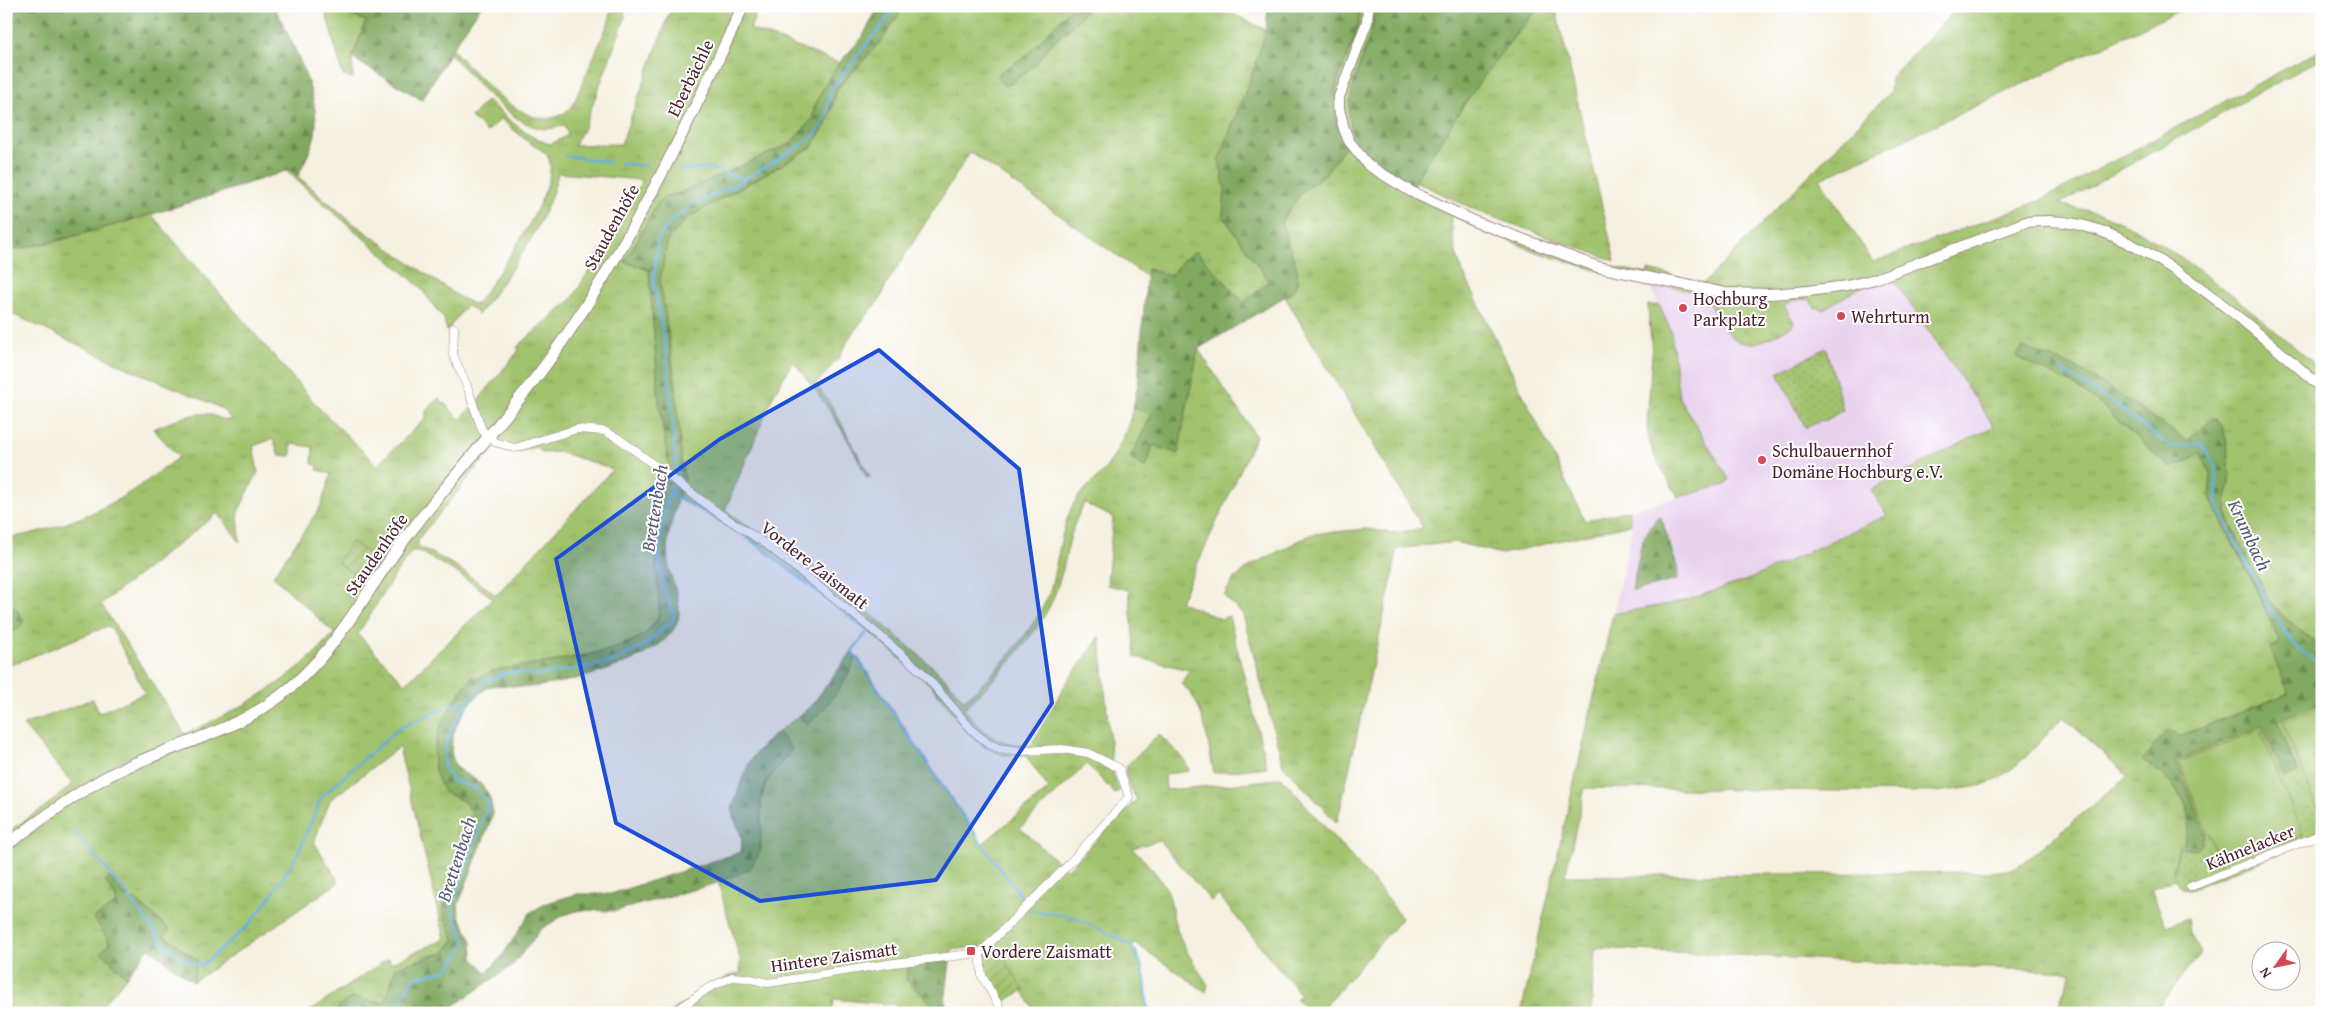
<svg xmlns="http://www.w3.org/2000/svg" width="2328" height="1019" viewBox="0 0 2328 1019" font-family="'Gentium Book Plus',serif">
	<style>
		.built { fill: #e8d2ee; fill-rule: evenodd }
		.grass { fill: url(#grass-tufts); stroke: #76714c; fill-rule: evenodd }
		.forest { fill: url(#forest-firs); stroke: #656446 }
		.park { fill: url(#park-dots); stroke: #76714c }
		.garden { fill: url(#garden-furrows); stroke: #76714c }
		.pitch { fill: #a1c36d; stroke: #76714c }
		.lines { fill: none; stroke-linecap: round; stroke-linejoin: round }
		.stream { stroke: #66afde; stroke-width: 2.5 }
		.minor-casing { stroke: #a08886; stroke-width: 9 }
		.tertiary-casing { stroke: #a08886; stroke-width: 12 }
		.secondary-casing { stroke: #a08886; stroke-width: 13 }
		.minor { stroke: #fff; stroke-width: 8 }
		.tertiary { stroke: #fff; stroke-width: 10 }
		.secondary { stroke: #fff; stroke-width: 11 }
		.marked { fill: #1d4ed8; fill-opacity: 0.2; stroke: #1d4ed8; stroke-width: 4; stroke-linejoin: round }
		.poi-dot { fill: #d1495b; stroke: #fff; stroke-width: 2 }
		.labels { text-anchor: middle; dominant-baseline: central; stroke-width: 4; stroke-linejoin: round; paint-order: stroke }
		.street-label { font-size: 18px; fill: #4a1f2b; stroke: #fff }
		.poi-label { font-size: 18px; fill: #4a1f2b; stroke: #fff; text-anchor: start }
		.water-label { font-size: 19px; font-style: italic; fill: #555973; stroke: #fff }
	</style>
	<defs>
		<pattern id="grass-tufts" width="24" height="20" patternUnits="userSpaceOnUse" patternTransform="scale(1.25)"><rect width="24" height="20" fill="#a1c36d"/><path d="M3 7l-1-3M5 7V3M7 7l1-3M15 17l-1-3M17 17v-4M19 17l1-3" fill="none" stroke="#8ca75f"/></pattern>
		<pattern id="forest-firs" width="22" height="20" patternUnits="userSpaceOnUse" patternTransform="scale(1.25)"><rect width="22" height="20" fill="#80a960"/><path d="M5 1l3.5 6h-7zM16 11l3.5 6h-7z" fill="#6b894f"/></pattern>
		<pattern id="park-dots" width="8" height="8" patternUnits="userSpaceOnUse" patternTransform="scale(1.25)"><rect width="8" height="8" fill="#a1c36d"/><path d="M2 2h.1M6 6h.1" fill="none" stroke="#8ca75f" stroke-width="1.8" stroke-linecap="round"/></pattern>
		<pattern id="garden-furrows" width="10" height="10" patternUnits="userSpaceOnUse" patternTransform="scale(1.25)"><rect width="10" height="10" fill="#a1c36d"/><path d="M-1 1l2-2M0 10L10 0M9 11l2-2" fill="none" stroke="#8ca75f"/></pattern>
	</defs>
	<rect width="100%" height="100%" fill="#fff"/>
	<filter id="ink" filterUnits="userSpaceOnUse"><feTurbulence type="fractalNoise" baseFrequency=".02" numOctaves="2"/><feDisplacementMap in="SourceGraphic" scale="10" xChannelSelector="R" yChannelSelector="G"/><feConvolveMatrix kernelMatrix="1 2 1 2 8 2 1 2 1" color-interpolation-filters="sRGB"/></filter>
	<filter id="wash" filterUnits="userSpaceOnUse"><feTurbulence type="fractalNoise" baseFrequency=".0096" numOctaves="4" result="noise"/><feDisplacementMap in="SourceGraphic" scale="20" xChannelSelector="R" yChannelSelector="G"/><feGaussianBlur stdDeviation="1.12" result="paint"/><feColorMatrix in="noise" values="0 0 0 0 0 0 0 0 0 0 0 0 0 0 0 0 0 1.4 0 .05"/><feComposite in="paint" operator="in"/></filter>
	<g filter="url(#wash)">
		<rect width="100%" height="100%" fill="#f5f0e0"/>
		<!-- built -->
		<path class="built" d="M1891,276L1994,425L1871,490L1887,514L1750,579L1684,601L1613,614L1632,530L1629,510L1725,485L1729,479L1679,398L1671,331L1648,282L1696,291ZM1828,352L1831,368L1822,420L1807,428Z"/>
		<!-- grass -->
		<g class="grass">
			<polygon points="324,6 329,6 366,21 352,58 353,78 343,76"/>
			<path d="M613,6H624L625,18L583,130L574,145L621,144L672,6H759L750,29L839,63L825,84L815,106L812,119L790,144L680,193L665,196L657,204L625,262L649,270L659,402L670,471L663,496L655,565L659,605L658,618L647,632L636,640L608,650L533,666L495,671L475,680L451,704L444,792L463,801L472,812L442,910L454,940L443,953L423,957L385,1002C360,1004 353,986 335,1013H307L389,958L391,963L445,939L399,747L330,800L314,842L339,882L193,982L197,960L164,935L170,930L106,881L116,898L115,904L94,918L110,943L102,952L126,977L96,1013H9L6,1008V902L13,898L6,889V833L42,809L73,784L23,725L93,699L99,713L145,693L112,629L108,626L6,667V633L18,629L13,606L6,604V538C50,532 95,515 132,491C148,481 163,468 179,457L153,429C170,423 190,412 208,414C217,416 223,421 232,420L222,409L208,402L132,370L6,311V251L54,242L151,214L319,408L377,465L426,418V411L439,398L460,419L477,402L519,350L517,347L572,299L643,180L558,173C546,226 510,272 478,315L473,309L466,305L447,331L444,319L419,286L286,171L288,168L354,224L459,297L476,305C492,281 569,180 546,154C542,149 533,146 527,141C518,134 510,126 501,119L487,132L471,117L487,100C507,117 526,138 551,144L568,135L564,125C558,127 551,129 545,129C512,127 472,76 449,53L452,49C478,74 536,149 573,105L608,24ZM273,439L279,455L291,456V444L313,447L312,464L318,465L317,470L331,474L321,506L273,576L334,633C293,680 242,709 185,734L101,604L218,513L240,542L238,512L258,472L253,446ZM536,447L542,453L559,452L613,469L496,595L456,566L418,546V539L494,448L518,452ZM412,551H418L456,572L493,598L405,684L358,634L394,576Z"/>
			<path d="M904,6H1073L1025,57L999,73L1049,46L1070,28L1090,6H1216L1266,30L1255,66L1219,160L1225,188L1223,216L1269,281L1244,303L1196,251L1184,259L1170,276L1148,269L1146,276L970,152L885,287L881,298L851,335L838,359L816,384L833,408L870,477L867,478C847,433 823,399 793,361L773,396L725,510L805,568L810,562L940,673L964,700C991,679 1040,623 1050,591C1057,566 1062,523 1074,503C1081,491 1093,483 1102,473C1116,456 1128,430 1133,408L1153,413L1130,458L1153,445L1178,453L1198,349L1256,436L1180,602L1221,619L1229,616L1267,767L1214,773C1207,744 1206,702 1181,684L1189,670L1135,657L1129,590L1107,585L1113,517L1089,506L1085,502C1067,531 1067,565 1054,596C1039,635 994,680 964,709C986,735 996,744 1031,745L1067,682L1100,637L1113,774L1120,790L1115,794L1087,764L1020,828L1067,870L1137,799C1130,789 1123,777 1127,765L1159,734L1185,761L1189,771L1165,774L1166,790L1236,784L1275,779L1281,777L1383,893L1402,918L1323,1008L1332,1013H1312L1296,999L1301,995L1218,895L1211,901L1159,840L1133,848C1145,862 1159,875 1167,890C1172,900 1171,910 1174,920C1180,944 1195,965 1208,985L1206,992L1135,943L1132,948C1147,965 1146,991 1148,1013H1036L995,945L981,956L979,946L952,950L950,962L909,966L906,980L932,1003L919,1013H895L897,1005L834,999L832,1013H668L732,974H740V959L718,882L750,869L760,824L761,802L766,783L791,749L778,732L800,715L807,725L844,682L857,656L982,844L1049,789L1025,755H1003L984,747L971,736L931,685L872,634L742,534L678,498L679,487L685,480L682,467L676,387L660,280L668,238L689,217L796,157L825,128L837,89L865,59Z"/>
			<path d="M1361,6H1375L1371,32L1389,175L1478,221L1600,265L1648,274V270L1704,283L1890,92L1891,77L1959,6H2189L1820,179L1873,262L2039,201L2322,49V58L2059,204L2102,214L2135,229L2182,258L2231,294L2322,370V648L2284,617L2266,595L2228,518L2226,498L2230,485L2227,442L2222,426L2215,418L2187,441L2094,378L2017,357L2072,384L2099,403L2170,468L2188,461L2200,452L2210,473L2211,500L2266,609L2281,644L2270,648L2289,693L2180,736L2167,731L2144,760C2160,774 2187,793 2189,817C2190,827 2185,838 2183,848H2179L2173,872L2175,879L2151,889L2166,926L2188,918L2190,934L2201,953L2154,1013H2056L2071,972L1595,948L1591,1013H1521L1613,614L1684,601L1750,579L1887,515L1871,490L1994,426L1891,276L1866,284L1822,310L1818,307L1815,308L1809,299L1793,300L1784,306L1794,322L1792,326C1763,342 1740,357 1720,322C1715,314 1710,307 1707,298L1709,295L1596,270L1536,252L1450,215L1456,254L1462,270L1585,521L1629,510L1631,524L1502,554L1455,542L1397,549L1392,579L1337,823L1283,765L1243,615L1224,596L1233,580L1252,565L1312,534L1366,529L1395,533L1423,528L1285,297C1307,284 1294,263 1287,244C1284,237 1283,229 1281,221L1302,192L1325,174L1346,145C1315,85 1357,63 1361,6ZM2063,717L2128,776L2023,863L2014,869L1991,872L1565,876L1585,788L1935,792C1951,790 1967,789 1982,785C2015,775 2040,741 2063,717Z"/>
			<path d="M1541,6H1555L1615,261L1482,213L1415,181C1454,120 1491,59 1541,6Z"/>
			<polygon points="1648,305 1659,305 1671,331 1679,398 1729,479 1725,485 1678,497 1654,455 1649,440 1647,426 1652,355"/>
		</g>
		<!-- forest -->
		<g class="forest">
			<path d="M6,6H274C290,38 317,89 316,126C315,143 305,161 298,176L288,168L286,171C194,201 102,233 6,251Z"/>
			<polygon points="329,6 481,6 452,49 422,100 352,58 366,21"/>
			<polygon points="879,6 904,6 883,39 837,89 829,118 812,147 689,217 668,239 660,280 676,387 682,467 685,480 682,482 670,474 659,402 649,270 625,262 657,204 665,196 680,193 790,144 812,119 815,106 825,84 839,63 862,38"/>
			<polygon points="1073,6 1090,6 1070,28 1049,46 1036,64 1011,84 1004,86 999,80 999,73 1025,57"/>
			<path d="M1268,6H1361C1357,63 1314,85 1346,145L1325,174L1302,192L1281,221L1298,272L1297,283L1291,293L1198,349L1178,454L1153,445L1146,469L1130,458L1152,414L1133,408L1138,384L1147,269L1170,276L1184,259L1196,251L1244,303L1269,281L1223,216L1225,188L1219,160L1255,66L1266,30Z"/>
			<path d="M1375,6H1541C1491,59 1454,120 1415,181L1413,190C1400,181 1383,172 1372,161C1338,129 1349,96 1362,58C1368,41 1375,24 1375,6Z"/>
			<path d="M2023,347L2072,366L2094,378L2187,441L2214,418L2222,426L2227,442L2230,472V485L2226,498L2228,518L2266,595L2284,617L2322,648V703L2278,721L2298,774L2284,780L2176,761L2205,833L2201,846L2196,850L2183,848C2185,838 2190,827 2189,817C2187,793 2160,774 2143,760L2167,730L2180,736L2289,693L2270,648L2280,643L2251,578L2211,500L2210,473L2200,452L2188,461L2170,468L2099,403L2072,384L2016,357Z"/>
			<path d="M667,479L679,487C677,513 664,534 668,561C670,578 680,596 679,613C678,659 564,685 528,687C515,687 503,684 490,686C468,699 440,740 456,766C460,771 466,774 471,777C487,786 493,800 492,817L458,905L459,915L472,941L473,958L487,973L502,956L531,912L547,903L577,894H611L741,852C745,830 733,826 732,808C745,772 746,756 778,732L792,749L766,783L761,802V849L750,869L714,884L615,911L580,910L564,915L541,929L513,965L443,1013H335C353,986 360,1004 385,1002L396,967L443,953L454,940L442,910L472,812L463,801L444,792C441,785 437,778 435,771C428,737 453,701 472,676L476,679C482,676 489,672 496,670C533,662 642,657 658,618C663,605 653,554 655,535C656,517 662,497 667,479Z"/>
			<polygon points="1657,517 1661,517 1678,570 1677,580 1633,591 1632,589 1642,541"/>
			<path d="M6,604C17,607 20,612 23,622L18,629L6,633Z"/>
			<path d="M852,651L857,656C844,683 830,706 807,725L800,715L811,706Z"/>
			<polygon points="109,877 129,901 135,899 170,930 164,936 197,960 193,982 149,948 126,977 101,952 110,943 94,918 115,904 116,897 105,881"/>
			<polygon points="950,962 945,1002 952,1013 919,1013 931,1003 906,980 908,966"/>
		</g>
		<!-- park -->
		<g class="park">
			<polygon points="1826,348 1843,410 1825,421 1822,420 1806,428 1778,373"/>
			<polygon points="2322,703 2322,837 2190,889 2182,888 2173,876 2179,847 2196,850 2201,846 2205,833 2176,761 2262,726 2285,779 2298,773 2278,721"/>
		</g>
		<!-- garden -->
		<g class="garden">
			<polygon points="352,542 380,562 366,582 337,562"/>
			<polygon points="995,945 1024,990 1002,1003 986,975 981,956"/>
		</g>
		<!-- pitch -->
		<g class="pitch">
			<polygon points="2322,707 2322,810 2318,811 2283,722"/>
			<polygon points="2260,730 2303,835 2222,868 2179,762"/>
		</g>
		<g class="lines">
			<!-- stream -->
			<g class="stream">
				<polyline points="566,156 609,162"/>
				<polyline points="620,163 646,166"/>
				<polyline points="680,170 709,168 743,179"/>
				<polyline points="2060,369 2113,403 2171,447 2201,443 2216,467 2217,505 2271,612 2298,649 2322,665"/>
				<polyline points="670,493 742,533 868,631 852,651 982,844 1021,896"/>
				<polyline points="449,706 469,699"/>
				<polyline points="73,829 135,904 165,946 191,963 202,965 248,926 269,899 298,854 322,796 398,729 444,708"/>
				<polyline points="1030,910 1074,917 1127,943 1136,952 1145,979 1148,1013"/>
				<polyline points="347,1013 350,1009 375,1013"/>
				<path d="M386,1013L399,1004L413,978L447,970L466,944L451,908L489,804L474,787L452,781L444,766L446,744L459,715L483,682L510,672L538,675L609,663L644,646L674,619C669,602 661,583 660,566C657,536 666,502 677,475L666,350L653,281L658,239L673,219L680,216L692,204L733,186L798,147L815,135L826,120L831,89L888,18L895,6"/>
			</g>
		</g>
	</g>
	<g filter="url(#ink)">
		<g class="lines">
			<defs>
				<g id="minor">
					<polyline points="454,328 453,355 467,386 482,430 495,442 515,448 577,429 604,431 618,438 717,512 766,544 873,630 924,674 973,731 989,744 998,748 1020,751 1062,749 1088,753 1119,768 1129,797 1068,865 980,953"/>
					<polyline points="2190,887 2322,834"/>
					<polyline points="980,953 982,976 1003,1013"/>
					<polyline points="673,1013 707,989 732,977 747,978 768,983 894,963 980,953"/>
				</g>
				<path id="tertiary" d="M1368,6L1367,22L1339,97V109L1344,129L1349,141L1368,165L1410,191L1476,222L1598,267L1725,293L1771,294L1808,291L1847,286L1875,279L2026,222C2043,221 2059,220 2076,224C2156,240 2260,334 2322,388"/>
				<path id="secondary" d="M6,845C44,818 80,789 122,769C176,744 230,733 279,697C339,651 363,593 408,535C454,474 508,418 552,356C627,251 689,123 743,6"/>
			</defs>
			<!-- minor casing -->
			<use href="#minor" class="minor-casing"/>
			<!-- tertiary casing -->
			<use href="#tertiary" class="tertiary-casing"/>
			<!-- secondary casing -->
			<use href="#secondary" class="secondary-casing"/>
			<!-- minor -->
			<use href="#minor" class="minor"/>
			<!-- tertiary -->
			<use href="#tertiary" class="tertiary"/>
			<!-- secondary -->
			<use href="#secondary" class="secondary"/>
		</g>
	</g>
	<!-- marked area -->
	<path class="marked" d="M879,350L1019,469L1052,703L936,880L760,901L616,823L556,559L720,439Z"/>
	<!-- markers -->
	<g class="poi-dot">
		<circle cx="1683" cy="308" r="5"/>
		<circle cx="1841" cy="316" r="5"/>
		<circle cx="1762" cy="460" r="5"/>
		<rect x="966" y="946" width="10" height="10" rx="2.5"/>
	</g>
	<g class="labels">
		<!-- street labels -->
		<g class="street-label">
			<text transform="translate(690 78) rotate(-64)">Eberbächle</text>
			<text transform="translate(611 227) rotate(-61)">Staudenhöfe</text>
			<text transform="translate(376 554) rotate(-55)">Staudenhöfe</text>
			<text transform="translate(815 565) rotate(38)">Vordere Zaismatt</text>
			<text transform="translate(2250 847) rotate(-22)">Kähnelacker</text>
			<text transform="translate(834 957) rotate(-8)">Hintere Zaismatt</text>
		</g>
		<!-- poi labels -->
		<g class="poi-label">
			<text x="1693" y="298">Hochburg<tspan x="1693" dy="21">Parkplatz</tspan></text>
			<text x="1851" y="316">Wehrturm</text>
			<text x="1772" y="450">Schulbauernhof<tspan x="1772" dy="21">Domäne Hochburg e.V.</tspan></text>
			<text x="981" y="951">Vordere Zaismatt</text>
		</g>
		<!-- water labels -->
		<g class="water-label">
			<text transform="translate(654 508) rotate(-81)">Brettenbach</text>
			<text transform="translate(2250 535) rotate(65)">Krumbach</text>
			<text transform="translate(456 859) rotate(-72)">Brettenbach</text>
		</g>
	</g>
	<!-- margin -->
	<rect width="2328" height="1019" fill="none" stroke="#fff" stroke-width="25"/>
	<!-- north arrow -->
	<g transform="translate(2276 966) rotate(237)"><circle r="24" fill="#ffffff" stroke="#b7a5aa"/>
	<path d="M0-4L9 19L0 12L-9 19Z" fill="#d1495b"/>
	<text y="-8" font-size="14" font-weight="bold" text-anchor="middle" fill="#4a1f2b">N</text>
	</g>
</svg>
